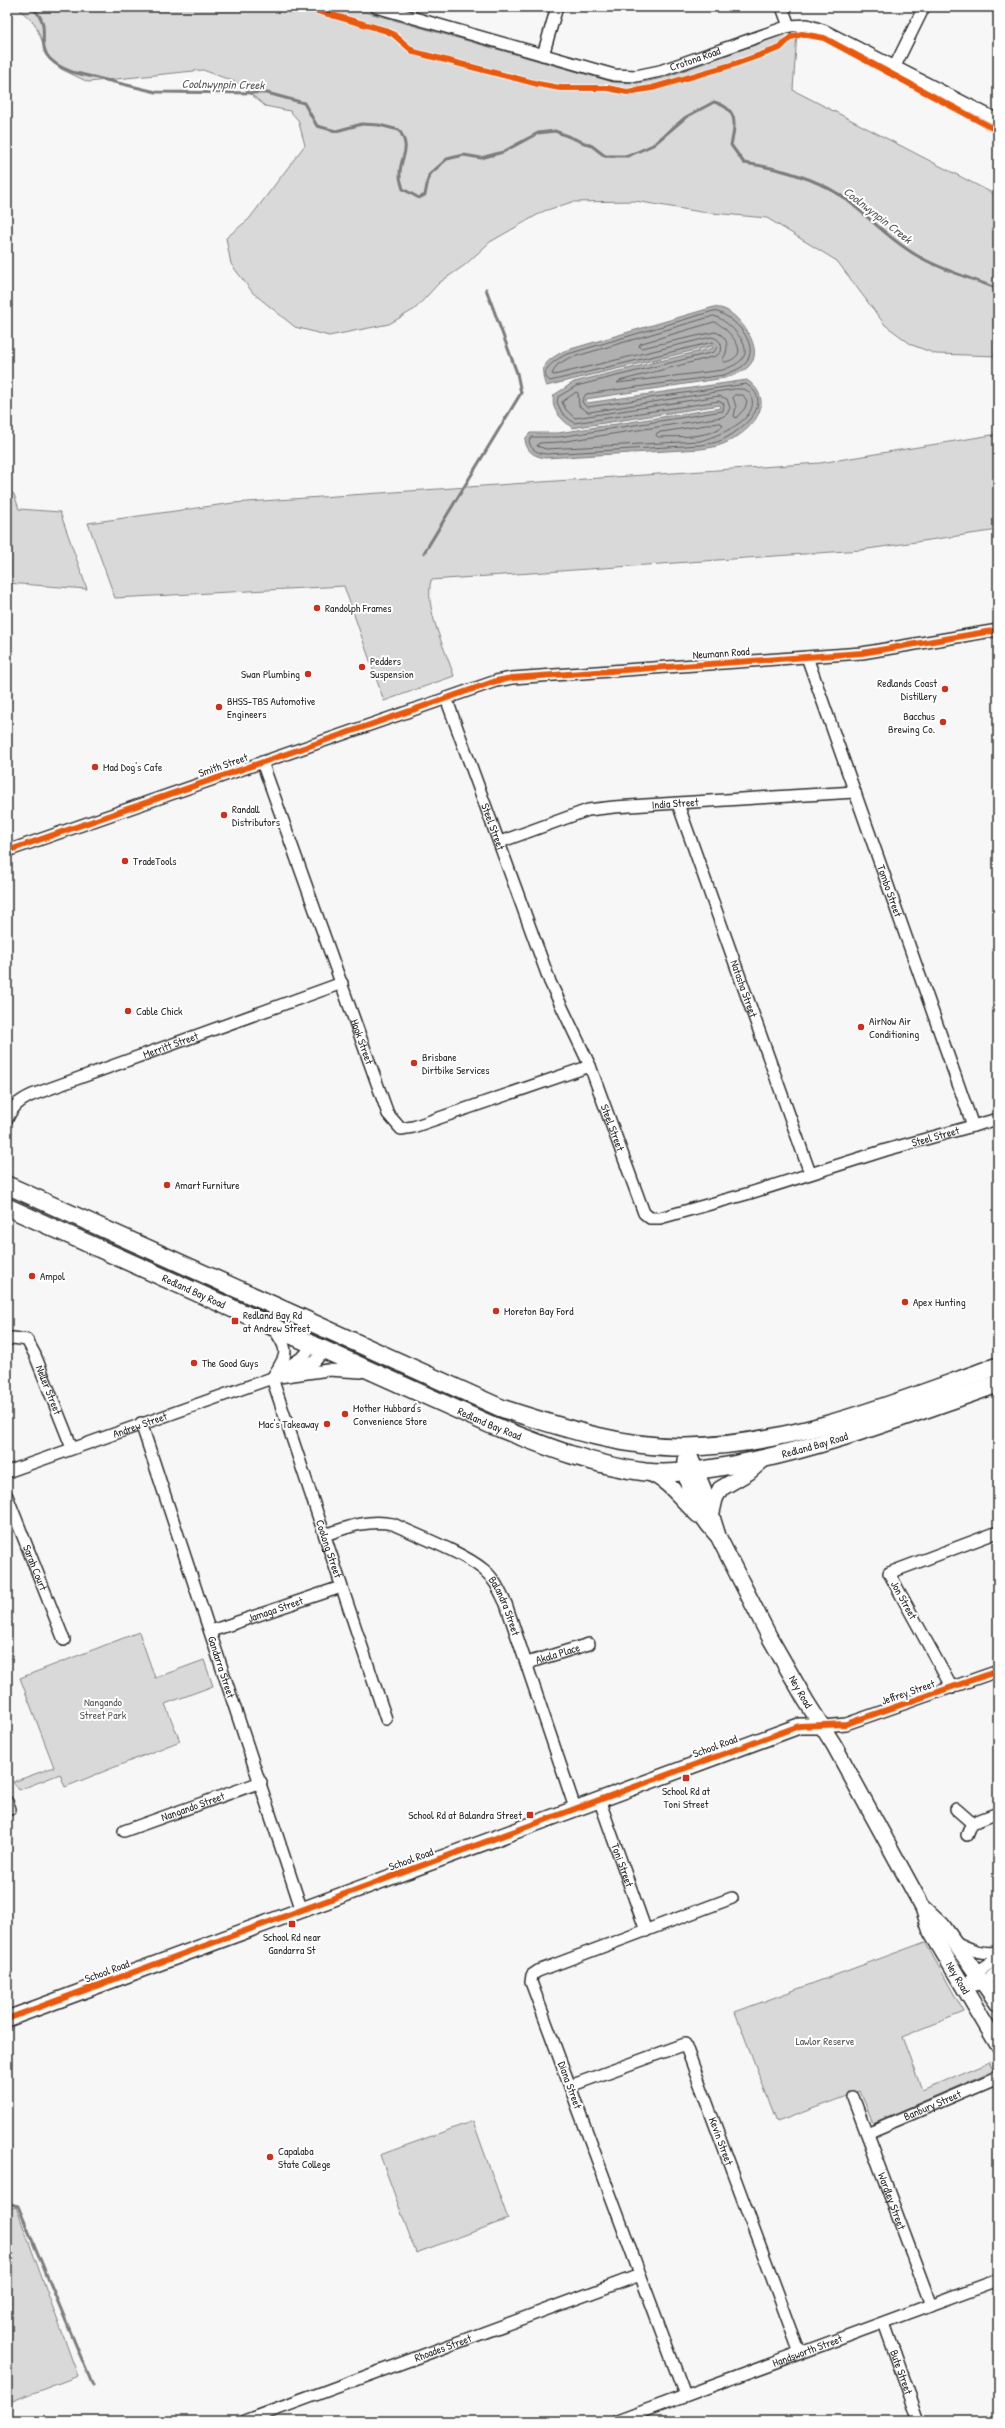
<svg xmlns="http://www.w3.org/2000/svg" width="1005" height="2428" viewBox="0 0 1005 2428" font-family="'Patrick Hand',sans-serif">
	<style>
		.green { fill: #d9d9d9; stroke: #828282 }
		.water { fill: #b0b0b0; stroke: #7b7b7b }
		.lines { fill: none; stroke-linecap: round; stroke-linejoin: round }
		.shore { stroke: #606060; stroke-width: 1 }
		.stream { stroke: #7b7b7b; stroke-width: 3 }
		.street-casing { stroke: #2b2b2b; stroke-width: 14 }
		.secondary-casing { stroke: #2b2b2b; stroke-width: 18 }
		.primary-casing { stroke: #2b2b2b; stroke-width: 20 }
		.street { stroke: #fff; stroke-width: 11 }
		.secondary { stroke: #fff; stroke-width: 15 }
		.primary { stroke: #fff; stroke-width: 17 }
		.cycleway-casing { stroke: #fff; stroke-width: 8 }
		.cycleway { stroke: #e8590c; stroke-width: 6 }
		.poi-dot { fill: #c8321e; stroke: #fff; stroke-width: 1.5 }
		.labels { text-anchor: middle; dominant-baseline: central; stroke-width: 4; stroke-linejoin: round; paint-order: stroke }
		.street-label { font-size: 11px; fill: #2b2b2b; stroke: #fff }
		.poi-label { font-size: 11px; fill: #2b2b2b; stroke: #fff; text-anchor: start }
		.park-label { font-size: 11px; fill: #565656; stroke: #fff }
		.water-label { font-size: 12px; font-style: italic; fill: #5a5a5a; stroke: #fff }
	</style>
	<rect width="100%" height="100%" fill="#f7f7f7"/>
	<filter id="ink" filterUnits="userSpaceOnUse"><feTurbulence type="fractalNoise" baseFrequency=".025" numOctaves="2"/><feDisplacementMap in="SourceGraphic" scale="8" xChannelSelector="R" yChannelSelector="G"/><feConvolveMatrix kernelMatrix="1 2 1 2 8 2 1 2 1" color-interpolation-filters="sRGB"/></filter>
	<g filter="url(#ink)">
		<!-- green -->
		<g class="green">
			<polygon points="17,7 348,7 613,82 638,83 663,78 790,32 797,32 793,90 998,196 998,356 936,354 912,345 885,325 837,261 767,218 701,212 635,201 572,202 544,211 490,242 465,265 439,283 415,309 389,324 329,336 295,327 253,293 231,264 226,238 249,219 305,145 298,120 290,111 265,106 238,83 203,70 88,82 61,69 50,60 35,24"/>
			<path d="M998,434V530L861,550L431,580C424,608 445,648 454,676L384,701L344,586L115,598L88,523L233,503L820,463Z"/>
			<polygon points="7,491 14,494 19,509 60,512 87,589 7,583"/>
			<polygon points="139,1632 155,1678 204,1660 213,1686 165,1704 180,1741 65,1787 60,1774 19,1790 13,1782 54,1767 20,1678"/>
			<polygon points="925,1942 964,2012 902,2037 922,2090 989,2062 993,2071 873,2123 860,2091 777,2122 735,2012"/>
			<polygon points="473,2121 508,2219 416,2253 380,2155"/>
			<polygon points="16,2207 78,2376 7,2403 7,2210"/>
		</g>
		<!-- water -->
		<path class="water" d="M714,307C718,308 723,308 726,310C740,317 760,344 753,360C748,371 735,375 725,378L586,399L587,403L747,380C779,403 750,433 723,444C716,447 708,448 701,449L545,458C533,456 526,451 525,439L530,433H558L721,408L720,405L572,428C561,418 550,410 554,395L574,382L713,348L712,346L546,386C538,366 546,361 564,351Z"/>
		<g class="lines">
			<!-- shore -->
			<g class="shore">
				<path d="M714,311C730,314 756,338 749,357C746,368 733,371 724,375L586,394L582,401L584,405L588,407L746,384C776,403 742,430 722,440C716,443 708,444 701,445L546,454C537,453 531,450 529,441L532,437H559L723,411L724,404L719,401L574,423L562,413L557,402L558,397L576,386L714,352L717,347L713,342L550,381C536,372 557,359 565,355Z"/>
				<path d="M714,316C726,319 751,343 744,356C740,364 730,367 723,370L617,383L619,381L716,356L721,352C723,344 719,338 711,337L554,375L552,374L557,365L567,359Z"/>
				<path d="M715,322C723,325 743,345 738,354C735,359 730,361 725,362L722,360C730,350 729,336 715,332L641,348L639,347L640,344Z"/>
				<path d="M735,389C742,389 748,388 751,396C761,420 717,436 700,441L546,449L537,446L539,443L560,442L722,417L727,414L730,408L727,399L719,396L575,418L566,410L562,402L576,392L578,393L579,406L588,412Z"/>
				<polygon points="735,395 743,395 747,401 745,408 736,418 734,416 736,407 733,397"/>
				<path d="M721,423L723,426C706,439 678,436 658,437L656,435L657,433Z"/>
			</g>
			<!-- stream -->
			<g class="stream">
				<path d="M31,7C61,30 20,52 72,72L156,92L267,93L304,103L317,126L336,131L362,124L379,125L399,130C413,151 399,156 400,176C400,180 402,185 403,189L419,198L425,195L429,175L447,159L464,155L481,158L503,152L538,133L555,131L592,146L605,156H628L653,145L686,117L714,102C738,109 736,124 731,145L744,163C778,168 819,179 847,200C870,218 890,240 916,255C941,270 971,278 998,289"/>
				<polyline points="424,553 521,393 517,373 486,289"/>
				<polyline points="7,2203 18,2206 93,2386"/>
			</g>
			<defs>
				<g id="street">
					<path id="s1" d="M376,7L614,75L636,76L660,71L789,26L807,25L825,31L998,120"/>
					<polyline points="782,7 789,26"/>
					<polyline points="543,55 557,7"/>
					<polyline points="895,66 924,7"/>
					<path id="s2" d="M807,657L973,1126"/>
					<path id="s3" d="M446,698L550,982L590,1066L644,1213L650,1218H660L750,1193L886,1150L998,1119"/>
					<path id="s4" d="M262,762L388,1114L401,1129L413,1127L590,1066"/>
					<path id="s5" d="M678,804L810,1173"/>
					<path id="s6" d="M500,842L588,810L614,807L855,792"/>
					<polyline points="7,851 496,681 512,678 862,653 998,630"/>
					<path id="s7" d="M7,1119C13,1106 19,1101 32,1095L342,983"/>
					<path id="s8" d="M7,1340L13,1338L27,1340L35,1355L72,1448"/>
					<polyline points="296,1372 315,1361 324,1350"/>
					<polyline points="277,1374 304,1356 313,1345"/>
					<path id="s9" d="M272,1378L386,1719"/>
					<path d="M272,1378C287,1355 291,1352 273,1328"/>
					<path id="s10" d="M141,1423L302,1911"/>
					<path id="s11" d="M7,1472L272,1378L328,1370L361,1372"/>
					<path id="s12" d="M7,1496L64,1640"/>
					<path id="s13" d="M325,1535C348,1527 368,1519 393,1524C418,1536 464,1553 484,1570C495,1579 500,1592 506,1604L575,1808"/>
					<path id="s14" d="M211,1631L341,1587"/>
					<path id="s15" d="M527,1663L589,1644"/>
					<polyline points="952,1688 889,1573 998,1532"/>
					<polyline points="823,1726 846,1724 998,1671"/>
					<path id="s16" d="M599,1799L646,1931"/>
					<polyline points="7,1802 10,1809"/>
					<polyline points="956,1809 972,1823"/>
					<path id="s17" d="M124,1831L261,1782"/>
					<polyline points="967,1835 972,1823 998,1813"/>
					<path d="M955,1942C970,1949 981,1955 998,1952"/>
					<polyline points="975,1985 983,1983 998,1971"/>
					<polyline points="965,1988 976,1973 998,1958"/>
					<path id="s18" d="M570,2086L685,2044L800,2353"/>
					<path id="s19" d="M853,2097L931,2305"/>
					<path id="s20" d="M867,2133L998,2077"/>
					<path id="s21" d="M884,2323L919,2421"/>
					<polyline points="685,2395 531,1982 532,1975 538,1971 732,1898"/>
					<path id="s22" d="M245,2421L640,2275"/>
					<path id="s23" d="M617,2421L998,2280"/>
				</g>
				<g id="secondary">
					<path id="s24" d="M686,1447L703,1488L718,1536L770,1638L806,1701L834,1745L923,1908L931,1932L998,2045"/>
					<path d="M686,1460C684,1487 698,1514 716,1534"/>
					<path d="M649,1473C670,1481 682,1501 698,1515"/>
					<polyline points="712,1512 715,1499 720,1489 749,1472 764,1459"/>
					<polyline points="924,1908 942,1925 998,2004"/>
					<polyline points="7,2019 799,1726 823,1726"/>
				</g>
				<g id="primary">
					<path d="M7,1185L501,1408C560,1427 623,1448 686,1447C795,1445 897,1402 998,1366"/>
					<path id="s25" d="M7,1207L489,1424C540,1444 590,1465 645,1472C674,1475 704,1470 732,1465C824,1448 910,1414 998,1384"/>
				</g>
			</defs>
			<!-- street casing -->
			<use href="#street" class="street-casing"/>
			<!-- secondary casing -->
			<use href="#secondary" class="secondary-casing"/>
			<!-- primary casing -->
			<use href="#primary" class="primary-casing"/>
			<!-- street -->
			<use href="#street" class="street"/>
			<!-- secondary -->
			<use href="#secondary" class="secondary"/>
			<!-- primary -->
			<use href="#primary" class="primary"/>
			<defs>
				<g id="cycleway">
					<polyline points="304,7 384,30 393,34 414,52 538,84 560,88 607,88 627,92 652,88 735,64 780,48 791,37 802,34 824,38 998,131"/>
					<polyline points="7,851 496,681 512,678 862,653 998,630"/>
					<polyline points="7,2019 799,1726 846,1724 998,1671"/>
				</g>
			</defs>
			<!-- cycleway casing -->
			<use href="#cycleway" class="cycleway-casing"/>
			<!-- cycleway -->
			<use href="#cycleway" class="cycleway"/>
		</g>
	</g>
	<!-- markers -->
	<g class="poi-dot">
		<circle cx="317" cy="608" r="4"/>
		<circle cx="362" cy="667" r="4"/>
		<circle cx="308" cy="674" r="4"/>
		<circle cx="945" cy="689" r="4"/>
		<circle cx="219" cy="707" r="4"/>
		<circle cx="943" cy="722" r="4"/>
		<circle cx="95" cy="767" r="4"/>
		<circle cx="224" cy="815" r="4"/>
		<circle cx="125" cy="861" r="4"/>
		<circle cx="128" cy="1011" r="4"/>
		<circle cx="861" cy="1027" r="4"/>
		<circle cx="414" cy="1063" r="4"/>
		<circle cx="167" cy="1185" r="4"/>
		<circle cx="32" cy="1276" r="4"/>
		<circle cx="905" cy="1302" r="4"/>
		<circle cx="496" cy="1311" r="4"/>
		<rect x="231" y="1317" width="8" height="8" rx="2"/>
		<circle cx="194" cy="1363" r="4"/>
		<circle cx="345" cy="1414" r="4"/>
		<circle cx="327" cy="1424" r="4"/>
		<rect x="682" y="1774" width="8" height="8" rx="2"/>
		<rect x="526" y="1811" width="8" height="8" rx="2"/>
		<rect x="288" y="1920" width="8" height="8" rx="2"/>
		<circle cx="270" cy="2157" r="4"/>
	</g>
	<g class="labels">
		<!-- street labels -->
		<g class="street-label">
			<text stroke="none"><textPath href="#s1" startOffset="331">Crotona Road</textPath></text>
			<text transform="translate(721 653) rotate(-4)">Neumann Road</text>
			<text transform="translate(223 765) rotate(-19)">Smith Street</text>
			<text stroke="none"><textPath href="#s6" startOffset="181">India Street</textPath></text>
			<text stroke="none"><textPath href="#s3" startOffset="137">Steel Street</textPath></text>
			<text stroke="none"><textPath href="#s2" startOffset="248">Tombo Street</textPath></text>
			<text stroke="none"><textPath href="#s5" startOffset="196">Natasha Street</textPath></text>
			<text stroke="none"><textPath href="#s4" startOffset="297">Hook Street</textPath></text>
			<text stroke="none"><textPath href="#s7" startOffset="183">Merritt Street</textPath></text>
			<text stroke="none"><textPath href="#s3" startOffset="461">Steel Street</textPath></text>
			<text stroke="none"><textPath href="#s3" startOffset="857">Steel Street</textPath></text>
			<text stroke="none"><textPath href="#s25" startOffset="205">Redland Bay Road</textPath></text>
			<text stroke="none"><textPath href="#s8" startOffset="75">Neller Street</textPath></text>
			<text stroke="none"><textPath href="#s11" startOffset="141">Andrew Street</textPath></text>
			<text stroke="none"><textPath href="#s25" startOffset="529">Redland Bay Road</textPath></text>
			<text stroke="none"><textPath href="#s25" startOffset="865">Redland Bay Road</textPath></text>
			<text stroke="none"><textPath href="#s9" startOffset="180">Coolong Street</textPath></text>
			<text stroke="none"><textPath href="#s12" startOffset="77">Sarah Court</textPath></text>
			<text transform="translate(904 1600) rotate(61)">Jon Street</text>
			<text stroke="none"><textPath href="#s13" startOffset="214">Balandra Street</textPath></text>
			<text stroke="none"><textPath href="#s14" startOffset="68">Jamaga Street</textPath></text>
			<text stroke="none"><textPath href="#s15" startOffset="32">Akala Place</textPath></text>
			<text stroke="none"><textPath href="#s10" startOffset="257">Gandarra Street</textPath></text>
			<text stroke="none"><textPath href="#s24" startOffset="271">Ney Road</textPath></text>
			<text transform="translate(908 1692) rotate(-19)">Jeffrey Street</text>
			<text transform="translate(715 1746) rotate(-20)">School Road</text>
			<text stroke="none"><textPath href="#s17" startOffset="73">Nangando Street</textPath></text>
			<text transform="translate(411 1859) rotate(-20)">School Road</text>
			<text stroke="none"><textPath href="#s16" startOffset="70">Toni Street</textPath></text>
			<text transform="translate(107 1971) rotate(-20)">School Road</text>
			<text stroke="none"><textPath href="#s24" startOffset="598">Ney Road</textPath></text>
			<text transform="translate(570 2085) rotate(70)">Diana Street</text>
			<text stroke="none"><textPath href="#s20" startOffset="71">Banbury Street</textPath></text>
			<text stroke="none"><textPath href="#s18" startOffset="226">Kevin Street</textPath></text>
			<text stroke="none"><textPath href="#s19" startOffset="111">Wardley Street</textPath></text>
			<text stroke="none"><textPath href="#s22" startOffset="211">Rhoades Street</textPath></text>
			<text stroke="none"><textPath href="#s23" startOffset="203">Handsworth Street</textPath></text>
			<text stroke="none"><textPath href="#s21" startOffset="52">Bute Street</textPath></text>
		</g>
		<!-- poi labels -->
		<g class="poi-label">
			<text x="325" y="608">Randolph Frames</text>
			<text x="370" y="661">Pedders<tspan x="370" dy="13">Suspension</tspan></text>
			<text x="300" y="674" text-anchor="end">Swan Plumbing</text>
			<text x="937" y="683" text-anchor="end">Redlands Coast<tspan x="937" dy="13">Distillery</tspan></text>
			<text x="227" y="701">BHSS-TBS Automotive<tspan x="227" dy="13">Engineers</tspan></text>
			<text x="935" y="716" text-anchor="end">Bacchus<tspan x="935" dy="13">Brewing Co.</tspan></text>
			<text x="103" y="767">Mad Dog's Cafe</text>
			<text x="232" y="809">Randall<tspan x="232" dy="13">Distributors</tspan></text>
			<text x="133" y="861">TradeTools</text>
			<text x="136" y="1011">Cable Chick</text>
			<text x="869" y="1021">AirNow Air<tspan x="869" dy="13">Conditioning</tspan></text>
			<text x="422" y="1057">Brisbane<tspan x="422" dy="13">Dirtbike Services</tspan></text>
			<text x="175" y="1185">Amart Furniture</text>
			<text x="40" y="1276">Ampol</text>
			<text x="913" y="1302">Apex Hunting</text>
			<text x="504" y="1311">Moreton Bay Ford</text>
			<text x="243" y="1315">Redland Bay Rd<tspan x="243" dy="13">at Andrew Street</tspan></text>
			<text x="202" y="1363">The Good Guys</text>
			<text x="353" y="1408">Mother Hubbard's<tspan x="353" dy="13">Convenience Store</tspan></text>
			<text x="319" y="1424" text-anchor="end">Mac's Takeaway</text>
			<text x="686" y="1791" text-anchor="middle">School Rd at<tspan x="686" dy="13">Toni Street</tspan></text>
			<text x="522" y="1815" text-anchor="end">School Rd at Balandra Street</text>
			<text x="292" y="1937" text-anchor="middle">School Rd near<tspan x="292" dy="13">Gandarra St</tspan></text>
			<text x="278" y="2151">Capalaba<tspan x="278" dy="13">State College</tspan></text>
		</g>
		<!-- park labels -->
		<g class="park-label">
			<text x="103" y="1702">Nangando<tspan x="103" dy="13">Street Park</tspan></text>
			<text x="825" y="2041">Lawlor Reserve</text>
		</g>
		<!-- water labels -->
		<g class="water-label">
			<text transform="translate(223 84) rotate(1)">Coolnwynpin Creek</text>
			<text transform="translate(878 215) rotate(38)">Coolnwynpin Creek</text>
		</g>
	</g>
	<!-- margin -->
	<rect width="1005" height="2428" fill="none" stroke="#fff" stroke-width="24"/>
	<rect x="12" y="12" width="981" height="2404" fill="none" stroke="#2b2b2b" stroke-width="1.5" filter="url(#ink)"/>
</svg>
